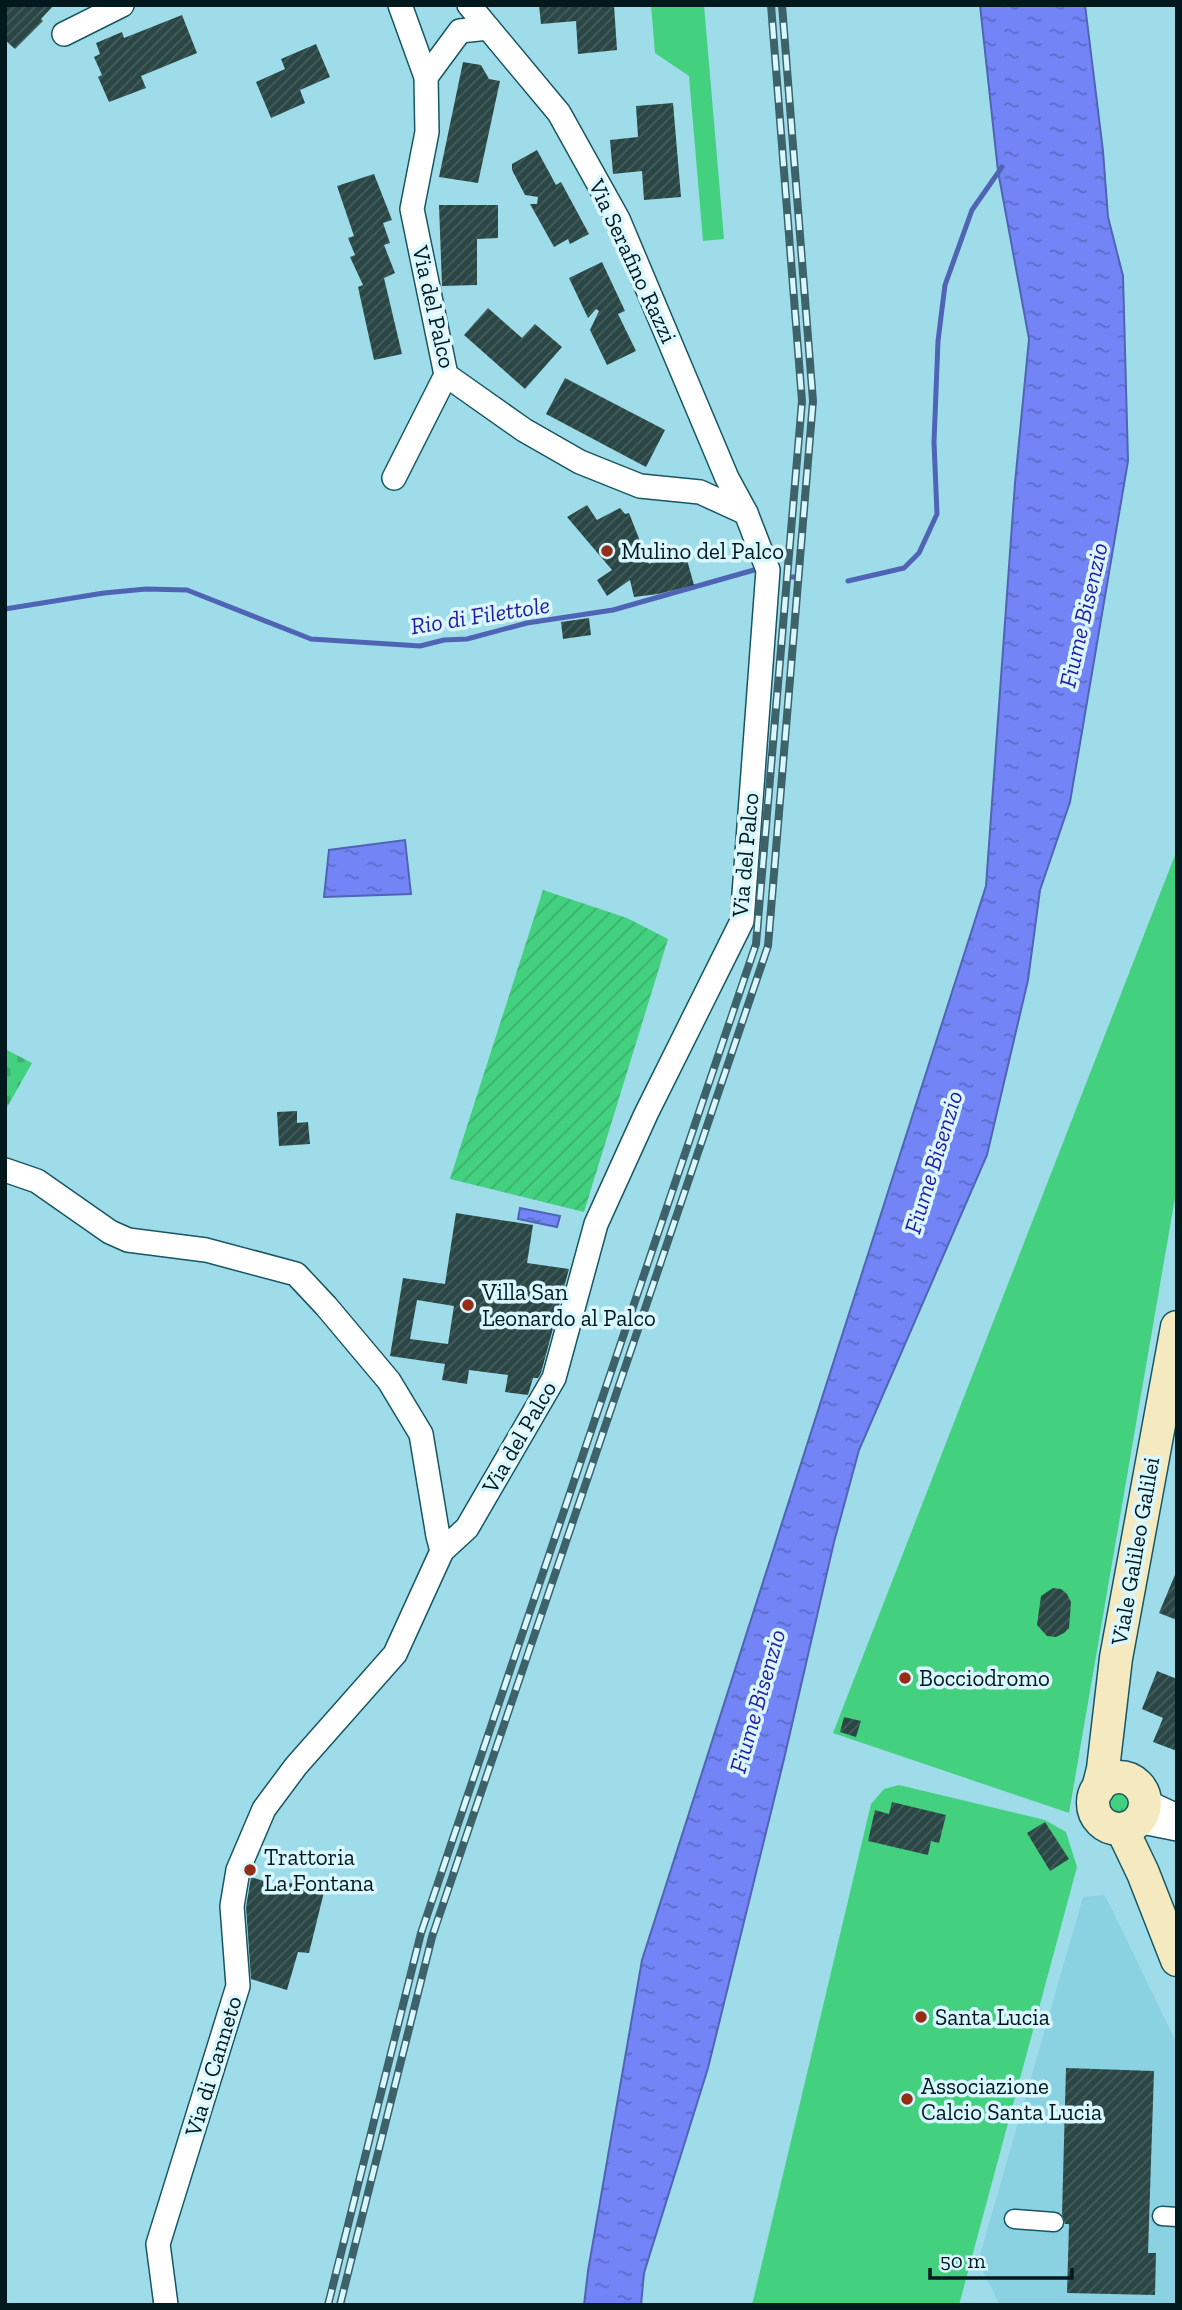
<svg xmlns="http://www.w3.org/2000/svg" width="1182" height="2310" viewBox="0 0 1182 2310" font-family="'Zilla Slab',serif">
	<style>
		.built { fill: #8ad1e2 }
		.grass { fill: url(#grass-tufts) }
		.cemetery { fill: url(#cemetery-stones) }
		.park { fill: #43d07f }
		.garden { fill: url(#garden-furrows) }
		.water { fill: url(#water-ripples); stroke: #5064b5; stroke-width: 2 }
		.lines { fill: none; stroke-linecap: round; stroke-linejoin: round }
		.stream { stroke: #5064b5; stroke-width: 5 }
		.building { fill: url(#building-hatch); fill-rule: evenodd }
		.pedestrian-casing { stroke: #175663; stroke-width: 21 }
		.minor-casing { stroke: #175663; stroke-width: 26 }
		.secondary-casing { stroke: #175663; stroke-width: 35 }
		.pedestrian { stroke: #fff; stroke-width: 18 }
		.minor { stroke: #fff; stroke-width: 23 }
		.secondary { stroke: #f5eabf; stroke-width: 32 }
		.rail-casing { stroke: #3d626a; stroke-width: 8 }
		.rail { stroke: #d9f7ff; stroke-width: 5; stroke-dasharray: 16; stroke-linecap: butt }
		.poi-dot { fill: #962d16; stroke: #d9f7ff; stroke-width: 2.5 }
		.labels { text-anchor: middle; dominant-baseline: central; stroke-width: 7; stroke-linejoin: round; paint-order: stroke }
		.street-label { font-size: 23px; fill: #01181d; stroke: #d9f7ff }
		.poi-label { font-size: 23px; fill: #01181d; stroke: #d9f7ff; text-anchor: start }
		.water-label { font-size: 24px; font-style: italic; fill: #281aa2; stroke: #d9f7ff }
	</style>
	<defs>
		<pattern id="grass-tufts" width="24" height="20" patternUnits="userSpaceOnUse" patternTransform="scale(1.75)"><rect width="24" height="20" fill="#43d07f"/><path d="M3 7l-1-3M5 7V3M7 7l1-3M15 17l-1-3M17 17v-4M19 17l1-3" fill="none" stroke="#39b26d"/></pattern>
		<pattern id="cemetery-stones" width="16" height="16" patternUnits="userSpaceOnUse" patternTransform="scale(1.75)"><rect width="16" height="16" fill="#43d07f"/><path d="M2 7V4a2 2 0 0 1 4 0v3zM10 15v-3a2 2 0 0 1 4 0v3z" fill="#39b26d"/></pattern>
		<pattern id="garden-furrows" width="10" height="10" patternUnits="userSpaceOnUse" patternTransform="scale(1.75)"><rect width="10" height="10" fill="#43d07f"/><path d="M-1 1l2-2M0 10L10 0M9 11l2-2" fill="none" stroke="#39b26d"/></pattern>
		<pattern id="water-ripples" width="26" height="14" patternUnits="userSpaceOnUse" patternTransform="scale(1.75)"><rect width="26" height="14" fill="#7284f6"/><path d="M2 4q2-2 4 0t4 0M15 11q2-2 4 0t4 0" fill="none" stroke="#5b6bc7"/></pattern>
		<pattern id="building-hatch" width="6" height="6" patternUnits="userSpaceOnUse" patternTransform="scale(1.75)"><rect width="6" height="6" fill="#2a4746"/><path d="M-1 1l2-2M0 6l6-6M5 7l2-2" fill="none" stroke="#455e5d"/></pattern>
	</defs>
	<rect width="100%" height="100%" fill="#9fdcea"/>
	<!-- built -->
	<polygon class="built" points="1105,1895 1177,2044 1177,2305 1000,2305 978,2262 1083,1897"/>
	<!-- grass -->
	<circle class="grass" cx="1120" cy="1805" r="13"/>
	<!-- cemetery -->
	<polygon class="cemetery" points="5,1049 32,1063 5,1111"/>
	<!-- park -->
	<g class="park">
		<polygon points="651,5 704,5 724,239 703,241 689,76 655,53"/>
		<polygon points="1177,850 1177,1186 1069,1813 833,1733"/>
		<polygon points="899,1785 1045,1820 1066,1832 1077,1867 959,2305 752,2305 871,1804 884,1789"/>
	</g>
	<!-- garden -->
	<polygon class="garden" points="543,890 627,918 668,939 584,1212 450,1179"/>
	<!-- water -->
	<g class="water">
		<polygon points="980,5 1085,5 1103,151 1108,217 1123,276 1128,461 1070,802 1040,890 1028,980 987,1155 859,1450 834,1542 784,1759 708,2068 644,2273 641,2305 584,2305 588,2271 642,1960 986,886 1015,483 1029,339 998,171"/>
		<polygon points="405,840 411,894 324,897 329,850"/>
		<polygon points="520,1208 560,1216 557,1227 518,1219"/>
	</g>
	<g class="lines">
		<!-- stream -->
		<g class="stream">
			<polyline points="786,577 794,577"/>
			<polyline points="848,581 904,568 919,553 937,514 934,442 938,341 945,285 972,210 1002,167"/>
			<polyline points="5,609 104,593 146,589 187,590 311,639 420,646 444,640 467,639 527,623 613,610 754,570"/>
		</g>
	</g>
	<!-- building -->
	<g class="building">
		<polygon points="5,5 54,5 41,19 43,21 15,49 5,40"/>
		<polygon points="539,5 614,5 617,50 578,54 576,21 541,24"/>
		<polygon points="182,15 197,53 141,76 146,88 109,102 98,77 102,75 94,57 100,54 96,43 122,32 124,38"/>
		<polygon points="316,44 330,77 300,90 305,103 271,118 256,82 285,69 281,59"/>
		<polygon points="463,62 481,65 489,79 500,81 478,183 439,177"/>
		<polygon points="673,103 681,197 644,200 642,171 613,174 610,140 638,137 636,106"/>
		<polygon points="537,150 556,185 561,182 589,234 570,244 568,239 554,247 530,204 537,204 538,197 525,195 512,170 512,164"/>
		<polygon points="374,174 392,220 383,223 390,243 384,245 395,273 384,278 402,354 374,360 358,287 363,285 350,257 355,255 348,238 354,236 337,186"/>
		<polygon points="439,205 498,205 498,238 477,239 477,285 442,286"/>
		<polygon points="602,262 625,311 618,314 636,351 607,365 590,330 599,311 596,309 588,318 569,278"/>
		<polygon points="488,308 522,338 535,324 562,347 525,389 464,335"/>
		<polygon points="565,378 665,430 646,467 546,414"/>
		<polygon points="587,505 597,520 620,508 625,514 629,513 649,564 684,549 694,585 658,594 634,597 630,580 607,596 597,580 612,570 567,517"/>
		<polygon points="589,618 591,635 563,639 561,622"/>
		<polygon points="297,1111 297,1123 308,1122 310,1144 279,1146 277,1112"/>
		<path d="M456,1213L533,1225L527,1263L569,1269L541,1373L538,1378H533L528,1395L505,1392L508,1375L469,1370L467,1384L442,1380L445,1364L390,1356L403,1278L445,1284ZM417,1300L454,1306L448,1344L410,1339Z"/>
		<polygon points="1177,1570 1177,1620 1159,1613"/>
		<polygon points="1053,1588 1061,1589 1067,1594 1071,1602 1069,1628 1064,1633 1056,1637 1047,1636 1037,1625 1041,1596"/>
		<polygon points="1157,1671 1177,1679 1177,1751 1153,1742 1163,1718 1142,1709"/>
		<polygon points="844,1717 861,1721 856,1737 840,1732"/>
		<polygon points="892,1802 946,1815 939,1843 931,1841 928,1855 868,1841 875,1810 889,1814"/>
		<polygon points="1045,1822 1069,1859 1050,1871 1027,1833"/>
		<polygon points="251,1877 277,1885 322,1879 324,1892 309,1953 298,1952 287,1990 251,1979 246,1907"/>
		<polygon points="1066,2068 1154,2071 1148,2253 1156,2253 1155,2295 1067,2293 1069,2224 1065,2224 1062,2214"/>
	</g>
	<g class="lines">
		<defs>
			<g id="pedestrian">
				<polyline points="1162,2216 1177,2217"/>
				<polyline points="1014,2219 1054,2222"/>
			</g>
			<g id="minor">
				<polyline points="400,5 426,77 427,132 412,209 446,375 524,430 580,462 640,486 700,492 746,513"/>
				<polyline points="64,34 122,5"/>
				<polyline points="426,77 460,31 488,28"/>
				<polyline points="394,478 446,375"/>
				<polyline points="5,1170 37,1181 110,1232 128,1240 206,1250 296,1274 326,1306 389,1381 421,1434 438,1536 442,1551 467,1528 554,1378 596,1224 646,1114 742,921 768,570 746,513 727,478 618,219 559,113 469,5"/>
				<polyline points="1145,1801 1177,1816"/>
				<polyline points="1137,1821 1177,1829"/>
				<polyline points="166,2305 158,2244 238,1986 232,1906 238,1870 264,1809 296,1766 395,1654 442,1551"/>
			</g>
			<g id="secondary">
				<circle cx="1119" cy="1803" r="26"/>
				<polyline points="1098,1789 1103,1769 1116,1658 1177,1327"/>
				<polyline points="1122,1829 1143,1873 1177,1960"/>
			</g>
		</defs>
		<!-- pedestrian casing -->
		<use href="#pedestrian" class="pedestrian-casing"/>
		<!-- minor casing -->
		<use href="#minor" class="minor-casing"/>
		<!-- secondary casing -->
		<use href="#secondary" class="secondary-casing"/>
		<!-- pedestrian -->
		<use href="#pedestrian" class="pedestrian"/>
		<!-- minor -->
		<use href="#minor" class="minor"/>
		<!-- secondary -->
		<use href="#secondary" class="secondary"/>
		<defs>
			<g id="rail">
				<polyline points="328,2305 421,1933 756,944 802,401 771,5"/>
				<polyline points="340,2305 432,1937 768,946 813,401 782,5"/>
			</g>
		</defs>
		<!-- rail casing -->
		<use href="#rail" class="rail-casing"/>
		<!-- rail -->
		<use href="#rail" class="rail"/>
	</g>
	<!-- markers -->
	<g class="poi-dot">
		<circle cx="607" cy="551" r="7"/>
		<circle cx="468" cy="1305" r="7"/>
		<circle cx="905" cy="1678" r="7"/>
		<circle cx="250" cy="1870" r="7"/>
		<circle cx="921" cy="2017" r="7"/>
		<circle cx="907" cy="2099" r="7"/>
	</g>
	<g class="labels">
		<!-- street labels -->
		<g class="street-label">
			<text transform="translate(633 261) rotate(65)">Via Serafino Razzi</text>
			<text transform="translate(434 307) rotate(77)">Via del Palco</text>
			<text transform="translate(745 855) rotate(-85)">Via del Palco</text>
			<text transform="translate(519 1437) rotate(-60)">Via del Palco</text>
			<text transform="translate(1135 1551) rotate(-80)">Viale Galileo Galilei</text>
			<text transform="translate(213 2066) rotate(-73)">Via di Canneto</text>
		</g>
		<!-- poi labels -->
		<g class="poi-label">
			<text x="621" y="551">Mulino del Palco</text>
			<text x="482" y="1292">Villa San<tspan x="482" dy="26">Leonardo al Palco</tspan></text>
			<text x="919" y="1678">Bocciodromo</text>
			<text x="264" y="1857">Trattoria<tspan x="264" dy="26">La Fontana</tspan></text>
			<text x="935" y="2017">Santa Lucia</text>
			<text x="921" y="2086">Associazione<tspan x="921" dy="26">Calcio Santa Lucia</tspan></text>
		</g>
		<!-- water labels -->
		<g class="water-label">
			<text transform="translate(480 615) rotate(-9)">Rio di Filettole</text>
			<text transform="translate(1083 615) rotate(-77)">Fiume Bisenzio</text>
			<text transform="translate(933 1162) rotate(-73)">Fiume Bisenzio</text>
			<text transform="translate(757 1701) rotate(-74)">Fiume Bisenzio</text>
		</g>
	</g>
	<!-- border -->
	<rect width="1182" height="2310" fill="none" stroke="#01181d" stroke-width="14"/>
	<!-- scale -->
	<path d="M930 2268v10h142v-10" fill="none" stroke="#01181d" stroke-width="3.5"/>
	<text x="940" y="2268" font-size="21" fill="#01181d" stroke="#d9f7ff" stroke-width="5" paint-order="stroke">50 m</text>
</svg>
